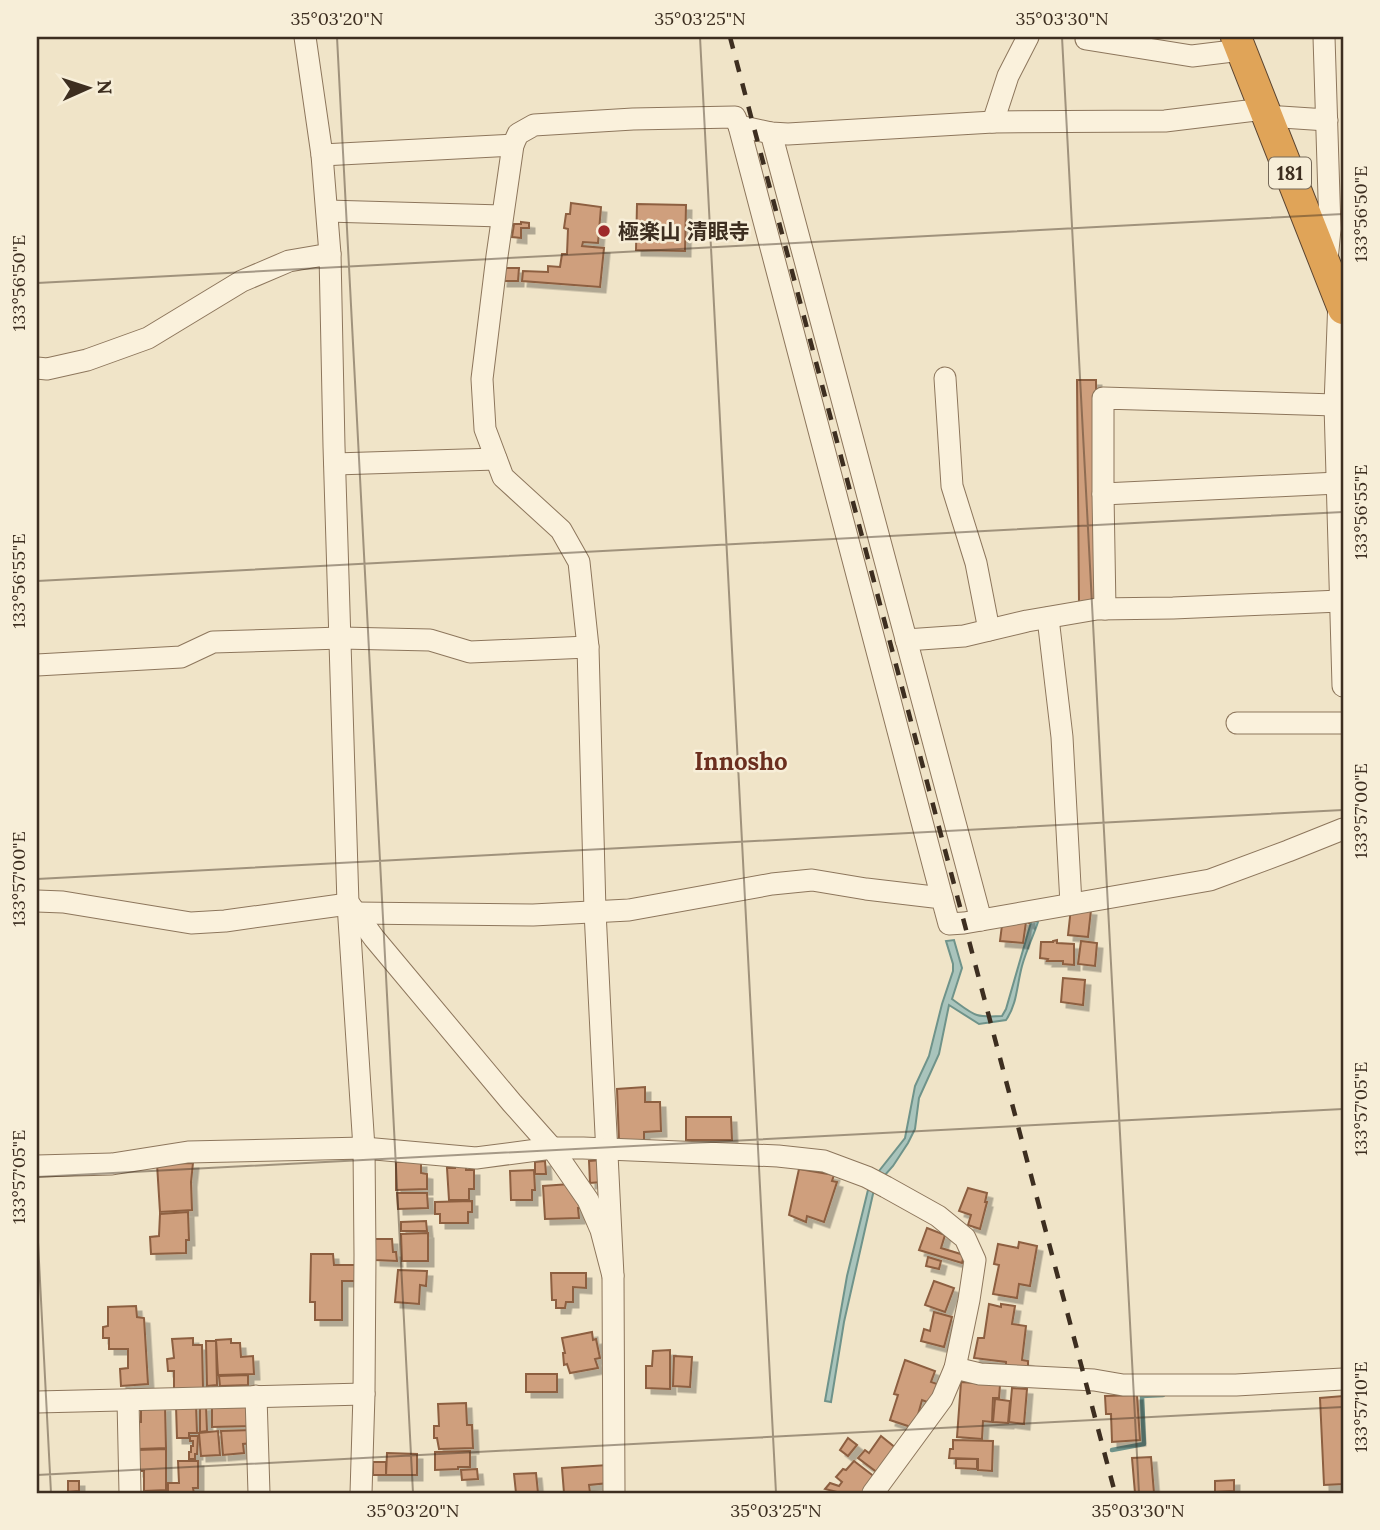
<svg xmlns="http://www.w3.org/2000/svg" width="1380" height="1530" viewBox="0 0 1380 1530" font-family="Lora,'Noto Sans JP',serif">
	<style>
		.water { fill: #a9c4bc; stroke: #6f938a; stroke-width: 2 }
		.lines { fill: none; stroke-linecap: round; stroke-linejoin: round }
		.stream { stroke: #6f938a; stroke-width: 4.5 }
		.building { fill: #cf9f7d; stroke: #8d5f41; stroke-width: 2; filter: url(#shadow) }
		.minor-casing { stroke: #8d765c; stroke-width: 23 }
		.highway-casing { stroke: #5b4430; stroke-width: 32 }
		.minor { stroke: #faf1dc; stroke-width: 21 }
		.highway { stroke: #e0a458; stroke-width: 30 }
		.rail { stroke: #3d2e20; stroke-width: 4.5; stroke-dasharray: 12 12; stroke-linecap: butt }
		.ticks { fill: none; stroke: #3d2e20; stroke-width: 2; stroke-opacity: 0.45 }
		.poi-dot { fill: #9e2a2b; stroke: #f7eed8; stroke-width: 2.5 }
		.labels { text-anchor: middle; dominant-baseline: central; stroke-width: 5; stroke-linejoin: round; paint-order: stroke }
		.shield { fill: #f7eed8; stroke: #756857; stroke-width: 2 }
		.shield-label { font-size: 19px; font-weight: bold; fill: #3d2e20 }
		.poi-label { font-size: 21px; font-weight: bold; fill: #3d2e20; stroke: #f7eed8; text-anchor: start }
		.quarter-label { font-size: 24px; font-weight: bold; fill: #6b2e1e; stroke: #f7eed8 }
		.neatline { fill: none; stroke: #3d2e20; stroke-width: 2.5 }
		.ticks-label { font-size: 18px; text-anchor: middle; fill: #3d2e20 }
	</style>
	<defs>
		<filter id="shadow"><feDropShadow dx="5.5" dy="5.5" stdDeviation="0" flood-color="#0004"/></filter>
	</defs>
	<rect width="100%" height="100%" fill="#f0e4c8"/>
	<!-- water -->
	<path class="water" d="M1032,919L1038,922C1033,937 1026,951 1022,966C1017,984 1017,1005 1006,1020L979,1024L949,1005L939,1054L919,1098L915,1129L908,1143L893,1166L884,1176L873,1194L844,1322L831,1402L825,1401L847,1276L868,1190L879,1171L905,1138L915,1086L929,1056L942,1004L953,971V964L946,941L954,940L962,968L952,999C974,1015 974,1018 1002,1016L1006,1009Z"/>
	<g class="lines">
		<!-- stream -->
		<polyline class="stream" points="1112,1450 1144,1444 1142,1396 1163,1395"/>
	</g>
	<!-- building -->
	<g class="building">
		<polygon points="571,203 601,207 598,243 583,242 582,246 604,248 600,287 522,281 523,271 548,272 548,266 560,267 562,254 567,254 568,229 564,228 566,214 570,214"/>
		<polygon points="637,204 686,205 685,251 636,250"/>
		<polygon points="521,222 529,223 529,228 521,228 521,238 512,237 514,224 521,224"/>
		<polygon points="503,268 519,268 518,281 502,281"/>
		<polygon points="1077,380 1096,380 1098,602 1079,602"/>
		<polygon points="1071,908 1091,910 1088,937 1068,935"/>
		<polygon points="1029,918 1029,923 1026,922 1023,943 1000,941 1002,925"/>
		<polygon points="1057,940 1057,943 1074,944 1074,965 1063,964 1063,961 1047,961 1048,959 1040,958 1041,942 1053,942 1053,941"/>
		<polygon points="1081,941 1097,943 1095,966 1078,964"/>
		<polygon points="1063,978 1085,980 1083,1005 1061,1002"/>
		<polygon points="645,1087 645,1102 660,1102 661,1131 644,1132 644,1141 619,1141 617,1089"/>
		<polygon points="686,1117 731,1117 732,1140 686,1140"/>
		<polygon points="601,1160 602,1182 590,1183 589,1161"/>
		<polygon points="545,1161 546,1174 535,1174 535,1162"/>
		<polygon points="396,1162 421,1162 421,1173 427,1174 427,1189 396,1190"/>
		<polygon points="193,1163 191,1182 192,1210 160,1212 157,1164"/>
		<polygon points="455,1164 466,1165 466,1170 474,1170 474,1189 469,1189 469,1200 449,1200 447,1168 455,1168"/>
		<polygon points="799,1169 834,1175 832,1181 837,1182 824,1222 807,1216 806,1222 789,1215"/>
		<polygon points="534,1170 535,1190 532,1190 532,1200 511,1200 510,1171"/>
		<polygon points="570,1184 583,1208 578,1208 579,1218 545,1219 543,1186"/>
		<polygon points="968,1188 987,1193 985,1202 987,1202 980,1229 968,1225 971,1215 959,1211"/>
		<polygon points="397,1193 427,1193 428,1208 398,1209"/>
		<polygon points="472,1201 472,1212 468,1212 468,1223 440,1223 440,1214 435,1214 435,1202"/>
		<polygon points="188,1212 189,1240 186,1240 186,1253 151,1254 150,1237 159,1236 160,1214"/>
		<polygon points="426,1221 427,1231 401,1231 401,1222"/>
		<polygon points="927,1228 945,1235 941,1248 964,1255 962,1263 919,1250"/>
		<polygon points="428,1233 428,1261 402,1261 401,1234"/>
		<polygon points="374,1239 392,1239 393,1252 396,1252 397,1261 375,1260"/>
		<polygon points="1019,1242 1037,1246 1030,1286 1019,1284 1017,1298 993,1294 999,1265 994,1264 998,1244 1018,1248"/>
		<polygon points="311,1254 333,1254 334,1265 356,1265 356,1281 342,1281 342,1320 315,1320 315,1302 310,1302"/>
		<polygon points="928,1257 941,1261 939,1269 926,1266"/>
		<polygon points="398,1270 427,1271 426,1286 420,1285 419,1304 395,1302"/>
		<polygon points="551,1273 586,1273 586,1288 573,1287 573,1302 566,1302 565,1308 556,1308 556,1300 552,1300"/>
		<polygon points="934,1281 954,1288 945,1312 925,1305"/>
		<polygon points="989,1304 1001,1307 1001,1304 1015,1306 1012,1324 1026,1326 1022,1360 1028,1361 1028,1369 1006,1368 1006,1362 974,1358 978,1338 984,1338"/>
		<polygon points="136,1306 137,1317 144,1318 148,1384 121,1386 120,1369 128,1368 128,1349 109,1349 109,1338 103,1338 103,1327 108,1326 108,1307"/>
		<polygon points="934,1312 952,1317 944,1347 921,1341 924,1329 930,1331"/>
		<polygon points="592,1332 593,1340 596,1339 600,1358 595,1359 598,1368 570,1373 567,1364 564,1365 563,1353 565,1353 562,1338"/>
		<polygon points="193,1338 193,1345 202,1345 203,1388 174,1389 174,1371 168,1371 167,1359 174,1358 172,1339"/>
		<polygon points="231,1339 231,1343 240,1343 241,1357 253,1356 254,1374 218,1375 216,1340"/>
		<polygon points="206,1341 216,1341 217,1385 207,1386"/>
		<polygon points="670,1350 670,1389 646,1388 646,1366 652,1366 653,1351"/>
		<polygon points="674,1356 692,1357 690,1387 673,1386"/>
		<polygon points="905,1360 935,1371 931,1382 940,1385 930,1403 922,1400 916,1422 911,1427 890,1420 898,1395 894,1394"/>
		<rect x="526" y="1374" width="31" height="18"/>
		<polygon points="248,1375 248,1385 220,1386 219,1376"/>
		<polygon points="961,1382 1000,1385 999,1398 993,1398 992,1422 983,1421 982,1439 957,1437"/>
		<polygon points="1012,1388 1027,1389 1024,1424 1009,1422"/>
		<polygon points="1137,1395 1140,1440 1112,1442 1111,1414 1106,1414 1105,1396"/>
		<polygon points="1343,1396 1343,1484 1324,1485 1320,1398"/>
		<polygon points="995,1399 1010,1401 1008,1423 993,1422"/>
		<polygon points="466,1403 467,1425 472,1425 473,1448 439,1449 437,1438 434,1438 434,1426 439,1426 438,1404"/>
		<polygon points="196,1405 197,1433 189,1433 189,1438 177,1438 176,1406"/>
		<polygon points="206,1405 207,1431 200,1432 200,1406"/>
		<polygon points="251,1405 252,1426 212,1427 212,1406"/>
		<polygon points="165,1406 166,1448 138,1449 134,1422 141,1422 141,1407"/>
		<polygon points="252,1430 253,1443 243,1444 244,1453 223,1455 221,1431"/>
		<polygon points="218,1431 220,1455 201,1456 199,1433"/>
		<polygon points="190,1436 198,1436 197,1454 195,1454 195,1459 189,1459 189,1452 191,1452 191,1446 193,1446 193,1441 190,1441"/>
		<polygon points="881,1436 897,1449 878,1473 858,1458 865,1450 869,1453"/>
		<polygon points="848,1438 857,1445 848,1456 840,1450"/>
		<polygon points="953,1440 993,1441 992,1471 978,1470 978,1459 949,1458 950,1449 953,1449"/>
		<polygon points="166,1449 166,1490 144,1491 144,1471 138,1471 138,1450"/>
		<polygon points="470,1451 470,1467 458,1467 458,1469 435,1470 435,1452"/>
		<polygon points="387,1453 417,1454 417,1475 386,1475"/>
		<polygon points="1151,1457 1154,1493 1135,1493 1132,1458"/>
		<polygon points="956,1459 977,1459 977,1469 956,1468"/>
		<polygon points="178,1461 198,1461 198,1488 193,1488 194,1493 168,1493 168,1483 179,1483"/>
		<polygon points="854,1461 876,1478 865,1493 841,1493 825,1489 830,1483 839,1486 842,1482 836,1477 843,1469 846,1470"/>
		<rect x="373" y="1462" width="13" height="13"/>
		<polygon points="608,1465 609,1483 589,1485 590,1493 564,1493 562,1468"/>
		<polygon points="477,1469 478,1479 462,1480 461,1470"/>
		<polygon points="536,1473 538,1493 516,1493 514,1474"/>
		<polygon points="1234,1480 1234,1491 1215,1492 1215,1481"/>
		<polygon points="68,1481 79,1481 79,1491 68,1492"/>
	</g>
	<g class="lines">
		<defs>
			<g id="minor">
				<polyline points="305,37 322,155 330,254 334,446 348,904 364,1148 365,1255 364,1394 361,1493"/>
				<polyline points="1324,37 1330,229 1327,261"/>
				<polyline points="1086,39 1192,56 1241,50"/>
				<polyline points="1267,116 1327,120"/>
				<polyline points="993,122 1008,76 1028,37"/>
				<polyline points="739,126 942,898"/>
				<polyline points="771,133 981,920"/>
				<polyline points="513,145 497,256 482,379 485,429 503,477 561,530 579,562 588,647 595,911 613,1276"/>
				<polyline points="322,155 513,145 518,134 534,125 633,119 735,117 739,126 771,133 788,134 993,122 1165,121 1264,109"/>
				<polyline points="327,211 502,216"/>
				<polyline points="1339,299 1335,405 1343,686"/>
				<polyline points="37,368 47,369 87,360 148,338 242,281 289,261 330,254"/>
				<polyline points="945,378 952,486 976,563 989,630"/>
				<polyline points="335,464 496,459"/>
				<polyline points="1103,494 1338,483"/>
				<polyline points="1105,609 1103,494 1103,398 1335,405"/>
				<polyline points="1048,618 1062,737 1071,904"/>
				<polyline points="906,640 964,636 1027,621 1097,609 1173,608 1340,601"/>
				<polyline points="37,665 181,657 213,642 341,638 430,640 470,652 588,647"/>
				<polyline points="1237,723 1343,723"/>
				<polyline points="37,901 63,902 191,923 225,921 348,904"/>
				<polyline points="350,905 374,938 512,1103 552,1148 588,1200 601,1230 613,1276 614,1493"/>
				<polyline points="356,913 533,915 629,910 772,884 812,880 866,889 942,898 949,924 964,923 1210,880 1288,851 1343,829"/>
				<polyline points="37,1166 112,1164 188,1152 364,1148 476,1158 552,1148 583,1148 778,1156 824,1161 867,1177 886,1187 938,1216 965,1238 975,1260 969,1300 955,1368 942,1399 873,1493"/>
				<polyline points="955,1368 980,1374 1094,1380 1123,1385 1236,1385 1343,1379"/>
				<polyline points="256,1396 259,1493"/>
				<polyline points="128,1400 130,1493"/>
				<polyline points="37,1402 364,1394"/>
			</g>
			<polyline id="highway" points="1236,37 1343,309"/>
		</defs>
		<!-- minor casing -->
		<use href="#minor" class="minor-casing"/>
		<!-- highway casing -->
		<use href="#highway" class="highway-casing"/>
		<!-- minor -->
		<use href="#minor" class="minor"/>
		<!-- highway -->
		<use href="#highway" class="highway"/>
		<!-- rail -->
		<polyline class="rail" points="730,37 1115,1493"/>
	</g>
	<!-- ticks -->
	<path class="ticks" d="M337,37L413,1493M700,37L776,1493M1062,37L1139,1493M37,283L1343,214M37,581L1343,512M37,879L1343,810M37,1177L1343,1109M37,1223L51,1493M37,1475L1343,1407"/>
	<!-- markers -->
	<circle class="poi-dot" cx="604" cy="231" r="7"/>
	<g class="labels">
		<!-- shield labels -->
		<rect class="shield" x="1269" y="157.5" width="42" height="31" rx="5"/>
		<g class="shield-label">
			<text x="1290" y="173">181</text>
		</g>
		<!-- poi labels -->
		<g class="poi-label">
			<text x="618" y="231">極楽山 清眼寺</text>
		</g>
		<!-- quarter labels -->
		<g class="quarter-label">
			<text x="741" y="761">Innosho</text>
		</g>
	</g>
	<!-- border -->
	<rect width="1380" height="1530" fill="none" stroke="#f7eed8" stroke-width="77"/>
	<!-- north arrow -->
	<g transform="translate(88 88) rotate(87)" stroke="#f7eed8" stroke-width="5" paint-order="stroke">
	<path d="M0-5L12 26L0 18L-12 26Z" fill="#3d2e20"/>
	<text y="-10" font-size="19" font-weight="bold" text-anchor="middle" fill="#3d2e20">N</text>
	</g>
	<rect x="38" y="38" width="1304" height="1454" class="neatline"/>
	<g class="ticks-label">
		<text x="337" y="25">35°03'20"N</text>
		<text x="700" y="25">35°03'25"N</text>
		<text x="1062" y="25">35°03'30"N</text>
		<text transform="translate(1361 214) rotate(-90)" y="6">133°56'50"E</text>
		<text transform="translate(19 283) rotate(-90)" y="6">133°56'50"E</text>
		<text transform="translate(1361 512) rotate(-90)" y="6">133°56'55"E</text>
		<text transform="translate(19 581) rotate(-90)" y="6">133°56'55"E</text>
		<text transform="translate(1361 811) rotate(-90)" y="6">133°57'00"E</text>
		<text transform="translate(19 879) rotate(-90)" y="6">133°57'00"E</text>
		<text transform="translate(1361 1109) rotate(-90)" y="6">133°57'05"E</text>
		<text transform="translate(19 1177) rotate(-90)" y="6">133°57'05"E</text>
		<text transform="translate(1361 1407) rotate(-90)" y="6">133°57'10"E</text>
		<text x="413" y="1517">35°03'20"N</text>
		<text x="776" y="1517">35°03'25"N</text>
		<text x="1138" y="1517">35°03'30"N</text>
	</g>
</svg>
